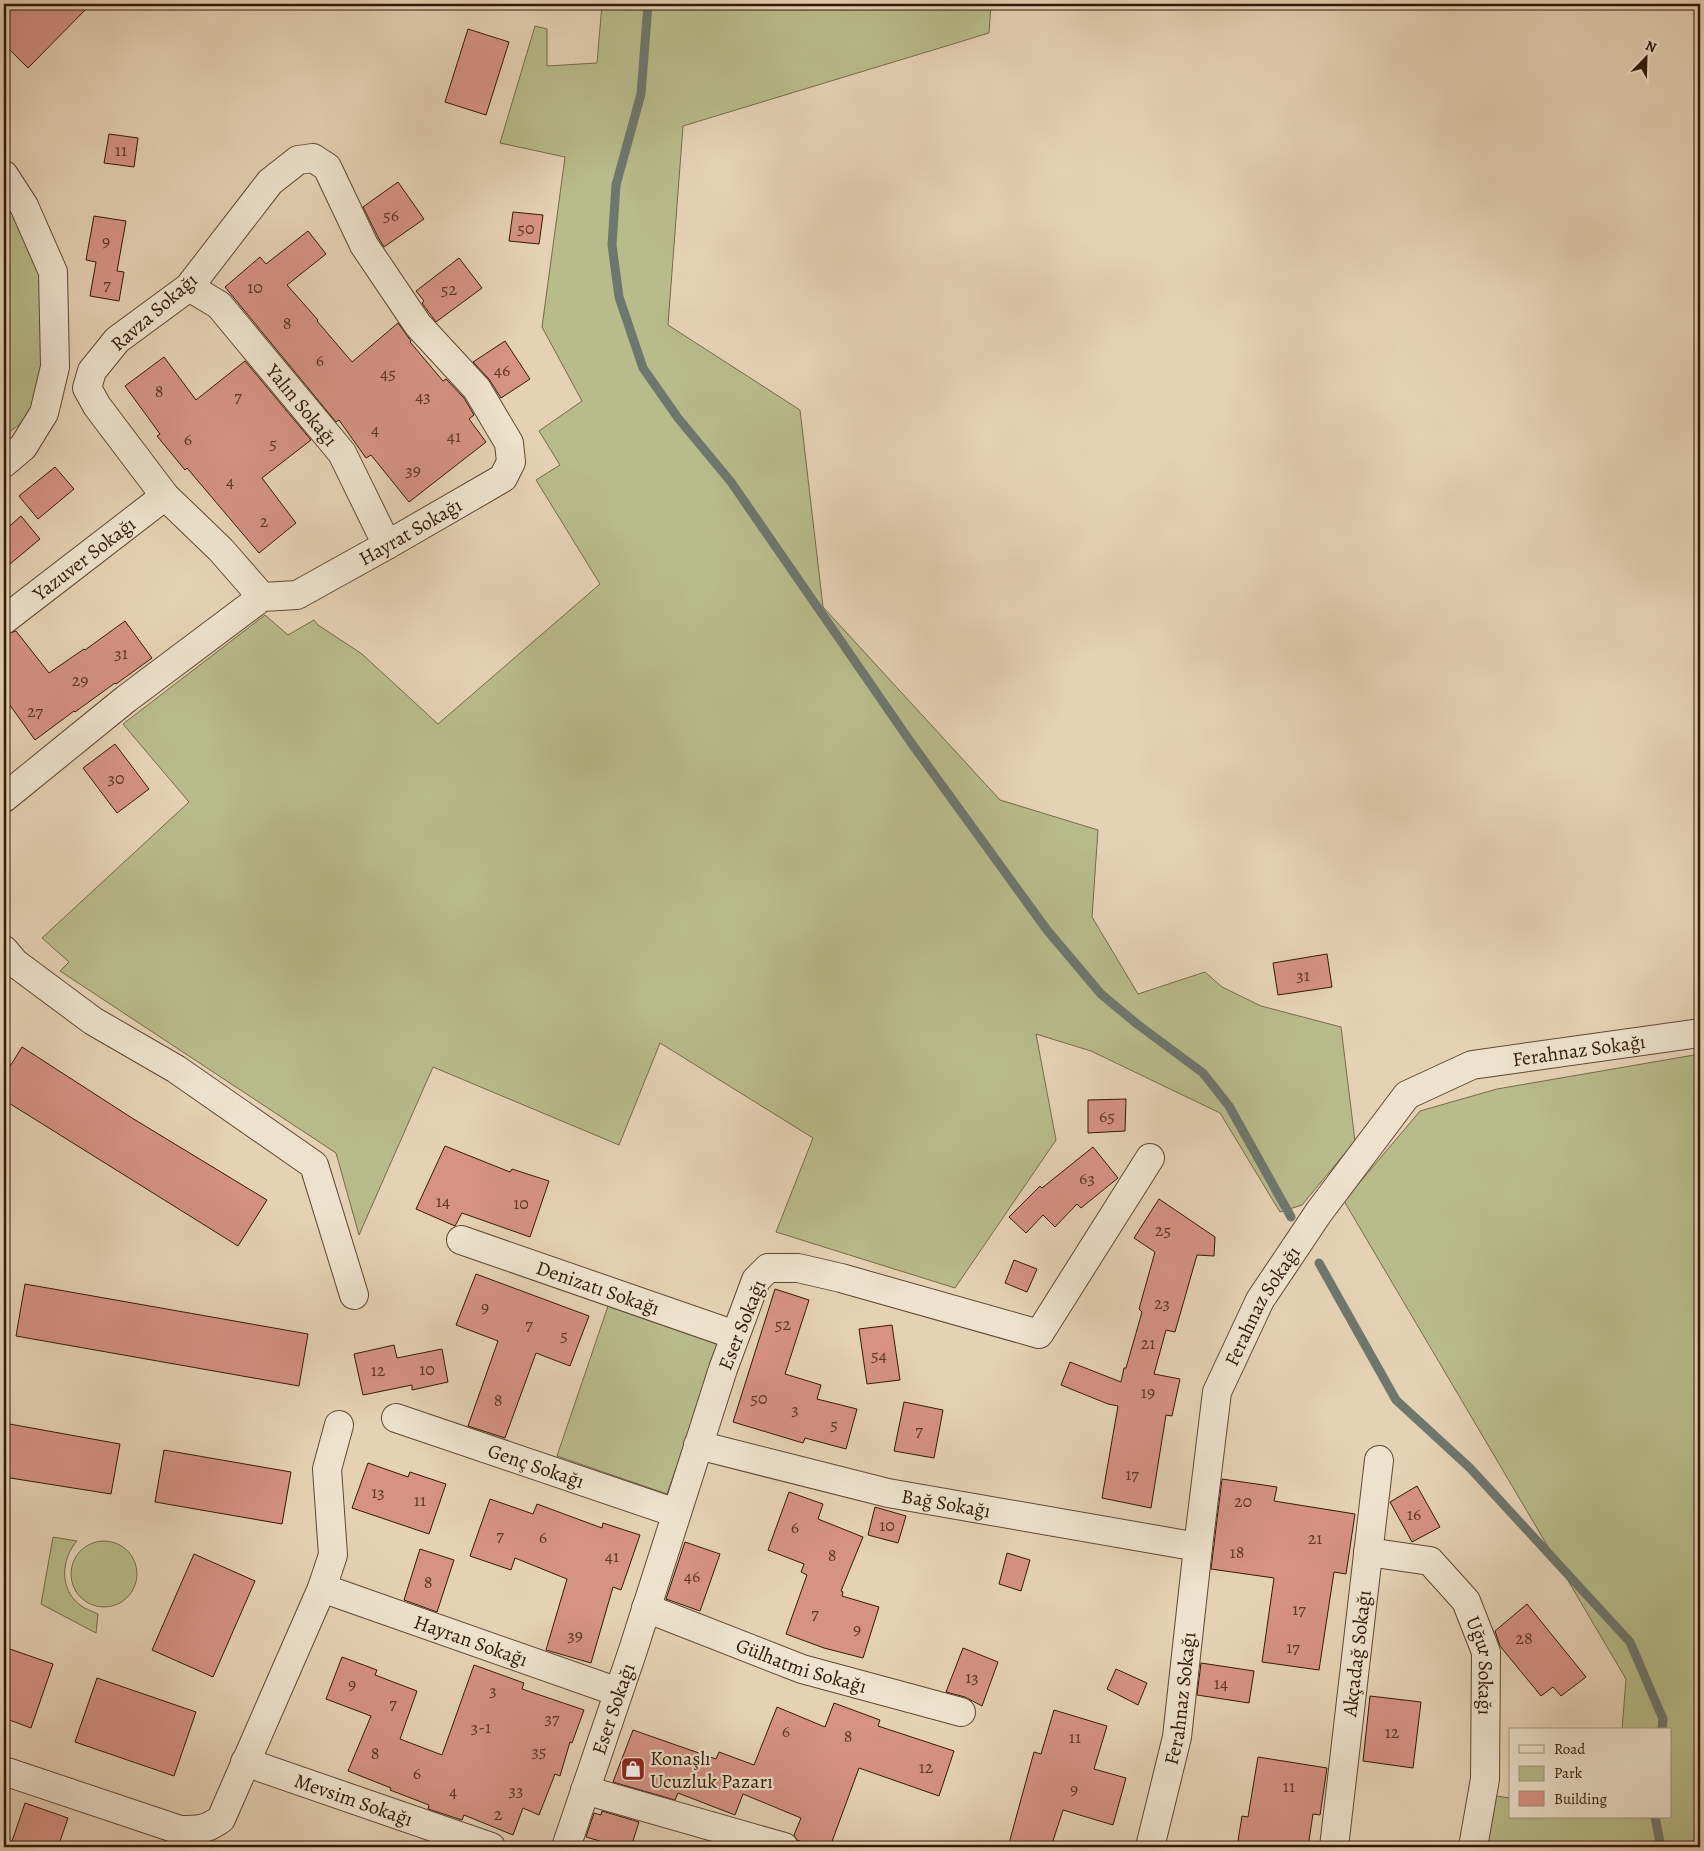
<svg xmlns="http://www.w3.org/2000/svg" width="1704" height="1851" viewBox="0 0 1704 1851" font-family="Alegreya,serif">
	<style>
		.green { fill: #b8bb8a; stroke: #766a49 }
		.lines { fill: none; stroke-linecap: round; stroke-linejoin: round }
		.stream { stroke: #6e776e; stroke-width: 9 }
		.building { fill: #d69284; stroke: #331908 }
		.minor-casing { stroke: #604733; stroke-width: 30 }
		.minor { stroke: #eee2ce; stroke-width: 28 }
		.labels { text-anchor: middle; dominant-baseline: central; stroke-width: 4.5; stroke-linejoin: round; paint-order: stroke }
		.number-label { font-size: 18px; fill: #5c3727 }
		.street-label { font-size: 20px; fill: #331908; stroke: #eee2ce }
		.poi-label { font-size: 20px; fill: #331908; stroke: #eee2ce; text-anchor: start }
	</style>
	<rect width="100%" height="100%" fill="#e5d2b4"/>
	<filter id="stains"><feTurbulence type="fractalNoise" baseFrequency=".004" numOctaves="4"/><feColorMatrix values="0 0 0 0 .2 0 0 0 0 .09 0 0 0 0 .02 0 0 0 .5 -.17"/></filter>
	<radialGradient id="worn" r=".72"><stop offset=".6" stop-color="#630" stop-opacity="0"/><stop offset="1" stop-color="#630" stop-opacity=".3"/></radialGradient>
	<!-- green -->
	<g class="green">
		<polygon points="602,4 991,4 989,33 683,126 668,325 800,410 823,607 1000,800 1098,830 1092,917 1138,994 1205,972 1222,987 1261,1006 1341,1027 1355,1141 1302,1205 1280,1212 1220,1113 1091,1051 1036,1034 1056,1140 955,1288 776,1232 813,1138 660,1043 619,1145 433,1067 359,1235 336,1153 60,971 69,962 42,938 189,802 123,724 265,615 288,635 314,620 318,625 362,654 438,724 600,584 536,480 560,465 539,431 582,401 542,327 565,157 500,143 535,26 547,29 547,66 597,63"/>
		<polygon points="4,198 27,236 43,273 42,372 29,417 4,436"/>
		<polygon points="1700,1054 1700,1847 1474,1847 1481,1794 1510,1798 1510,1817 1670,1817 1670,1730 1622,1730 1626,1679 1344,1201 1420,1111 1497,1089"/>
		<polygon points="608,1306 719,1345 667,1494 557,1456"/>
		<path d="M53,1537L77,1541C61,1559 59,1589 80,1605C85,1609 92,1611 98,1614L96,1633L41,1604Z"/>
		<circle cx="104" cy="1574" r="33"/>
	</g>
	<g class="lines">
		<!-- stream -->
		<g class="stream">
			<polyline points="648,4 641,94 616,185 612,245 619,297 643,368 678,418 731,482 912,744 1047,930 1101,994 1137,1024 1203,1073 1229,1106 1291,1217"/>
			<polyline points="1319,1263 1396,1400 1470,1468 1630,1642 1663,1719 1662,1730"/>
			<polyline points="1655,1817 1661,1847"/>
		</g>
	</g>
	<!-- building -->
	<g class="building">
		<polygon points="4,4 91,4 28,68 4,44"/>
		<polygon points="468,29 509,42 486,115 445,102"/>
		<polygon points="109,134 138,138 134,167 104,163"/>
		<polygon points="398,182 424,219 384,247 378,237 363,207"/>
		<polygon points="513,212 543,215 539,244 509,241"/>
		<polygon points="94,216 126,221 117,271 124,272 119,301 90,296 96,262 86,260"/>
		<polygon points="308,231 326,254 287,285 318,320 317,321 352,362 398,323 411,341 410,342 443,381 446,379 464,398 474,415 469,419 486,442 409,502 371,455 366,458 339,420 336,422 225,287 260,257 266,264"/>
		<polygon points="459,258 482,288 436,322 422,303 424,301 416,291"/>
		<polygon points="505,341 530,379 501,398 489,379 473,362"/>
		<polygon points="164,357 196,400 245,361 311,440 262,478 296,523 259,553 187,468 185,470 157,436 160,434 125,386"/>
		<polygon points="55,467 74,489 38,519 19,496"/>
		<polygon points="21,516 40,539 4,569 4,531"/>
		<polygon points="125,621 152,658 116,684 115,683 75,712 74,711 35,740 4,697 4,635 16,631 49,673 84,649 85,650"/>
		<polygon points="115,744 149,789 117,813 83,768"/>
		<polygon points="1327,954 1332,987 1278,995 1273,963"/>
		<polygon points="22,1047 132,1118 267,1200 238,1246 4,1100 4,1076"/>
		<polygon points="1126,1099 1125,1131 1088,1133 1088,1100"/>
		<polygon points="445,1146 510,1172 512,1169 549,1181 530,1237 462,1213 455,1226 416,1209"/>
		<polygon points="1093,1147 1118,1178 1081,1208 1077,1204 1055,1227 1043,1215 1026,1233 1009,1217 1040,1186 1042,1188"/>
		<polygon points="1159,1199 1215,1237 1214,1256 1197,1255 1175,1332 1166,1330 1154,1374 1180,1379 1172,1416 1166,1415 1151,1508 1102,1498 1118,1406 1108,1404 1061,1385 1070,1362 1121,1382 1124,1368 1126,1368 1142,1312 1139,1309 1155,1252 1134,1238"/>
		<polygon points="1014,1260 1037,1269 1027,1292 1005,1283"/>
		<polygon points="476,1274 589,1316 570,1366 536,1353 505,1438 468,1426 498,1341 456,1325"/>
		<polygon points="25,1284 308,1334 299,1386 16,1336"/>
		<polygon points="775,1289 809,1300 785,1374 821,1385 817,1399 857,1409 846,1449 805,1438 803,1443 733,1422"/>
		<polygon points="892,1325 900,1380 867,1384 859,1329"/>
		<polygon points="394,1345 397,1358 442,1349 448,1382 412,1390 412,1385 363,1395 354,1354"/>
		<polygon points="904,1402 943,1410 934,1458 894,1451"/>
		<polygon points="4,1423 120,1444 111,1494 4,1477"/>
		<polygon points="164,1450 291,1472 282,1524 155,1502"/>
		<polygon points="368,1463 408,1477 410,1472 446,1484 429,1534 352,1508"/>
		<polygon points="1222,1479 1277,1487 1274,1501 1355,1514 1346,1574 1334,1572 1319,1670 1262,1662 1274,1578 1211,1569"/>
		<polygon points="1417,1486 1440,1527 1412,1542 1390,1502"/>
		<polygon points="789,1492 823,1504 818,1519 863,1537 841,1591 843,1592 842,1596 879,1607 863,1658 824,1648 786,1634 807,1575 801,1572 804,1564 768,1550"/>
		<polygon points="490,1499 533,1514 537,1504 602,1528 603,1523 640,1535 621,1590 613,1587 591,1663 546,1650 567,1579 515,1558 511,1570 470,1556"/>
		<polygon points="875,1507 906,1516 898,1543 868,1535"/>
		<polygon points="685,1542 720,1554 700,1611 666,1599"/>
		<polygon points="420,1549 454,1560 437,1612 404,1600"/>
		<polygon points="1007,1553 1030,1560 1021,1591 999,1584"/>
		<polygon points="194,1554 255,1581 213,1677 152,1650"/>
		<polygon points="1527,1604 1586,1677 1561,1696 1553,1687 1541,1696 1500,1646 1495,1631"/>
		<polygon points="4,1647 53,1664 31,1728 4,1718"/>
		<polygon points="963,1648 998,1662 982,1706 965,1697 946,1692"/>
		<polygon points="342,1657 377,1670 375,1675 417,1691 400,1739 442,1755 474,1665 524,1683 522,1689 584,1710 572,1743 570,1742 560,1776 555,1774 539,1815 523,1808 513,1835 464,1815 462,1820 428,1809 429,1805 390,1790 391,1788 348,1771 371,1716 326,1699"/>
		<polygon points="1201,1663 1254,1671 1249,1703 1197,1695"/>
		<polygon points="1116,1669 1147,1683 1138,1705 1107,1689"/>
		<polygon points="97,1678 196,1712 174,1776 75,1742"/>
		<polygon points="1370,1696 1421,1702 1413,1768 1363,1761"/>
		<polygon points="834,1703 880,1720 878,1726 954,1751 939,1796 859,1768 830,1847 817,1847 797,1840 794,1835 801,1818 743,1794 735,1815 678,1793 675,1800 613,1782 633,1730 716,1759 719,1752 754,1765 777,1707 825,1727"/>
		<polygon points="1054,1710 1107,1726 1094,1769 1126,1778 1113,1825 1063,1810 1051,1847 1008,1847 1034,1752 1041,1754"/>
		<polygon points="1258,1757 1327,1768 1320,1815 1313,1814 1308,1847 1237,1847 1242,1816 1248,1817"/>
		<polygon points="25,1803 68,1818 58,1847 10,1847"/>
		<polygon points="602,1811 639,1822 631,1847 620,1847 586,1837 594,1813 601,1815"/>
	</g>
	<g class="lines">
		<defs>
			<g id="minor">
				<polyline points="4,175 24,206 53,272 55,367 44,413 23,447 4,463"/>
				<path id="s1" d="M189,287L219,305L342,453L387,545"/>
				<path id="s2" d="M4,620L165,496"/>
				<path id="s3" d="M4,798L126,699L262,597L297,595L387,545L503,478L511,462L509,443L477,389L418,325L364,245L327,167L313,158L298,160L270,182L189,287L117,340L92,371L87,388L97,406L165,496L221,550L262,597"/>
				<polyline points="4,950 15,963 93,1021 176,1069 314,1165 354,1295"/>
				<path id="s4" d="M461,1240L735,1335"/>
				<path id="s5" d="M396,1418L676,1513"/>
				<path id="s6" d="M698,1445L888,1493L1198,1547"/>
				<path id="s7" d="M1368,1552L1430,1561L1466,1601L1486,1652L1485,1779L1473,1847"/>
				<path id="s8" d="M322,1588L618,1692"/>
				<path id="s9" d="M646,1608L802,1669L961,1712"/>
				<path id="s10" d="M245,1762L491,1847"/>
				<path d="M4,1771L180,1830C198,1830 206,1830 221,1819L322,1588L333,1555L327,1469L339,1425"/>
				<polyline points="585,1790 784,1847"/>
				<path id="s11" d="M566,1847L633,1650L723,1369L756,1280L768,1268H798L841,1278L1039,1334L1150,1158"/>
				<path id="s12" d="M1150,1847L1177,1737L1198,1547L1217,1392L1260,1300L1319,1212L1407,1095L1472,1065L1700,1033"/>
				<path id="s13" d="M1334,1847L1379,1460"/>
			</g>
		</defs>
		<!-- minor casing -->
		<use href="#minor" class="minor-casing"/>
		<!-- minor -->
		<use href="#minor" class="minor"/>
	</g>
	<!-- icons -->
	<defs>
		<symbol id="shop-square" viewBox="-11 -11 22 22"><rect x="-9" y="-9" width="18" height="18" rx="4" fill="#8f2418" stroke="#eee2ce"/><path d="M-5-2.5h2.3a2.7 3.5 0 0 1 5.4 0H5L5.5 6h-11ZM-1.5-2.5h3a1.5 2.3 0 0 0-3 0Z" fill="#fff"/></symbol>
	</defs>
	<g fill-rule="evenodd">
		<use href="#shop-square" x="619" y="1755" width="28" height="28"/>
	</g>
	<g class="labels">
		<!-- number labels -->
		<g class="number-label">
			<text x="121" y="150">11</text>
			<text x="391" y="215">56</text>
			<text x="526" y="228">50</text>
			<text x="106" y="241">9</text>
			<text x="107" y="284">7</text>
			<text x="255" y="287">10</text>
			<text x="449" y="289">52</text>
			<text x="287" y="323">8</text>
			<text x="320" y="360">6</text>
			<text x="502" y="370">46</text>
			<text x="388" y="373">45</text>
			<text x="159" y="391">8</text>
			<text x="238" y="396">7</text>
			<text x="423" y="396">43</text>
			<text x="375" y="429">4</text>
			<text x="454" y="436">41</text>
			<text x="188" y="439">6</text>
			<text x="273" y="443">5</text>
			<text x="413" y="470">39</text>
			<text x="230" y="481">4</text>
			<text x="264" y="521">2</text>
			<text x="121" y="653">31</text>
			<text x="80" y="680">29</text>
			<text x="35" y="711">27</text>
			<text x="116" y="778">30</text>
			<text x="1303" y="975">31</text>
			<text x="1107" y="1116">65</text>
			<text x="1087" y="1178">63</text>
			<text x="443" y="1201">14</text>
			<text x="521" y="1203">10</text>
			<text x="1163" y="1230">25</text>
			<text x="1162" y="1303">23</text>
			<text x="485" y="1307">9</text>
			<text x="529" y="1324">7</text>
			<text x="783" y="1324">52</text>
			<text x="564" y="1335">5</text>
			<text x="1148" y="1343">21</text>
			<text x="879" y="1355">54</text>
			<text x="427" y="1369">10</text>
			<text x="378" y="1370">12</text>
			<text x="1148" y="1392">19</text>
			<text x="759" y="1398">50</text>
			<text x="498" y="1400">8</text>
			<text x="795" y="1409">3</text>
			<text x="834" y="1424">5</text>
			<text x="919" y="1430">7</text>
			<text x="1132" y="1474">17</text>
			<text x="378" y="1492">13</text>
			<text x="420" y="1500">11</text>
			<text x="1243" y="1501">20</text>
			<text x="1414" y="1514">16</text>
			<text x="887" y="1525">10</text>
			<text x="795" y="1527">6</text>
			<text x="500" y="1535">7</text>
			<text x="543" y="1537">6</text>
			<text x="1315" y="1538">21</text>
			<text x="1237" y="1552">18</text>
			<text x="832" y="1555">8</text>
			<text x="612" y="1556">41</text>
			<text x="692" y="1576">46</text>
			<text x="428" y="1582">8</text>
			<text x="1299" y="1609">17</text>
			<text x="815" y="1613">7</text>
			<text x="857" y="1629">9</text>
			<text x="575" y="1635">39</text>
			<text x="1524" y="1638">28</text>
			<text x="1293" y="1647">17</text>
			<text x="972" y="1677">13</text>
			<text x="1221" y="1683">14</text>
			<text x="352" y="1684">9</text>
			<text x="493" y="1690">3</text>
			<text x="393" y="1703">7</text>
			<text x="552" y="1718">37</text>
			<text x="481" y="1727">3-1</text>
			<text x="786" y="1731">6</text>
			<text x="1392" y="1732">12</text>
			<text x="848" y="1736">8</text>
			<text x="1075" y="1737">11</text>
			<text x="539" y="1751">35</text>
			<text x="375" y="1753">8</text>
			<text x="926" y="1767">12</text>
			<text x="417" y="1773">6</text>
			<text x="1289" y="1786">11</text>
			<text x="1074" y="1789">9</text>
			<text x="516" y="1790">33</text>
			<text x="453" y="1791">4</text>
			<text x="498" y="1814">2</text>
		</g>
		<!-- street labels -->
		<g class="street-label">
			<text transform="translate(154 312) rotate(-41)">Ravza Sokağı</text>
			<text stroke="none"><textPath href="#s1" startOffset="165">Yalın Sokağı</textPath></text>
			<text stroke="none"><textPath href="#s3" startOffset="492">Hayrat Sokağı</textPath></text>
			<text stroke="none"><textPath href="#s2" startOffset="101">Yazuver Sokağı</textPath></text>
			<text stroke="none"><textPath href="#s12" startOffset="994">Ferahnaz Sokağı</textPath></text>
			<text stroke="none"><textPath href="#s4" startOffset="145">Denizatı Sokağı</textPath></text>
			<text stroke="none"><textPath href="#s12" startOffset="558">Ferahnaz Sokağı</textPath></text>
			<text transform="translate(742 1325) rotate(-68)">Eser Sokağı</text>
			<text stroke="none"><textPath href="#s5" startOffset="148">Genç Sokağı</textPath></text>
			<text stroke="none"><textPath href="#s6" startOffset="255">Bağ Sokağı</textPath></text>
			<text stroke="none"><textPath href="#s8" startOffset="158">Hayran Sokağı</textPath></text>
			<text stroke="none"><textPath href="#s13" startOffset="195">Akçadağ Sokağı</textPath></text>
			<text stroke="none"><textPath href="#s9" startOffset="166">Gülhatmi Sokağı</textPath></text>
			<text stroke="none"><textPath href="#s7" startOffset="184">Uğur Sokağı</textPath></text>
			<text stroke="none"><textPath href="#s12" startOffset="152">Ferahnaz Sokağı</textPath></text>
			<text stroke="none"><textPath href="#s11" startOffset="146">Eser Sokağı</textPath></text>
			<text stroke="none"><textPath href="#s10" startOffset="115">Mevsim Sokağı</textPath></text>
		</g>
		<!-- poi labels -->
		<g class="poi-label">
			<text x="650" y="1758">Konaşlı<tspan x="650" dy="23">Ucuzluk Pazarı</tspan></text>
		</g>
	</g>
	<!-- margin -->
	<rect width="1704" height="1851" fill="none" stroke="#e5d2b4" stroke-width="20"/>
	<rect x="5" y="5" width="1694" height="1841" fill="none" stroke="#331908" stroke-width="2.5"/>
	<rect x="10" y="10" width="1684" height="1831" fill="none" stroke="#331908"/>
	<!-- legend -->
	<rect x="1509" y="1728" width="162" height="90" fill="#eee2ce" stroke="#a3927f"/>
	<rect x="1519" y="1745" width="25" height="8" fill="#eee2ce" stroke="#a3927f"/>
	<text x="1554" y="1754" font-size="15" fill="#331908">Road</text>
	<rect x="1519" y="1766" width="25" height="15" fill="#b8bb8a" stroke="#a3927f"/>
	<text x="1554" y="1778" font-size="15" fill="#331908">Park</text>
	<rect x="1519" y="1791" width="25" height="15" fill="#d69284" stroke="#a3927f"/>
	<text x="1554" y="1804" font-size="15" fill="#331908">Building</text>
	<!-- north arrow -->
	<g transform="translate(1646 58) rotate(23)" stroke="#eee2ce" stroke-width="4" paint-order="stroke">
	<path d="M0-4L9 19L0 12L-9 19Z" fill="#331908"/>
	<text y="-8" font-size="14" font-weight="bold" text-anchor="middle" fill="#331908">N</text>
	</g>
	<rect width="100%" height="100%" filter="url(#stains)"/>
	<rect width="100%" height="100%" fill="url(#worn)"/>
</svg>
